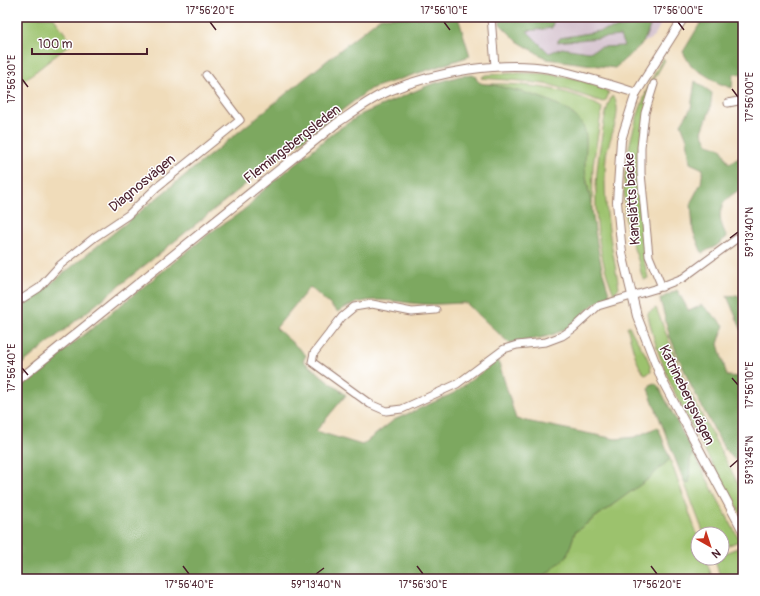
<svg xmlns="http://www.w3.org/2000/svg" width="760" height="596" viewBox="0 0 760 596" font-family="Pangolin,sans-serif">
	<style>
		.industrial { fill: #d1bdca }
		.green { fill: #9cc26d; stroke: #73704c }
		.forest { fill: #7da860; stroke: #646446 }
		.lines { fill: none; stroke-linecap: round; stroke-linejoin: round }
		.minor-casing { stroke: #9d7e72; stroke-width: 9 }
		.tertiary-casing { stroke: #9d7e72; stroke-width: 10 }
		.minor { stroke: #fff; stroke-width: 7 }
		.tertiary { stroke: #fff; stroke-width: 8 }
		.ticks { fill: none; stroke: #4a1f2b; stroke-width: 1.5 }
		.labels { text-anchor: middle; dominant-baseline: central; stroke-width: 3; stroke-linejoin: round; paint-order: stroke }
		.street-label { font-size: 14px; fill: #4a1f2b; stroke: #fff }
		.neatline { fill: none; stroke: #4a1f2b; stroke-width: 1.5 }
		.ticks-label { font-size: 10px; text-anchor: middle; fill: #4a1f2b }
	</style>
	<rect width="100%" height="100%" fill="#fff"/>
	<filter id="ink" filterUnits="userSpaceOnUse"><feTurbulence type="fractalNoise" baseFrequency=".025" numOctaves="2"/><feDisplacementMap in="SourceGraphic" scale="8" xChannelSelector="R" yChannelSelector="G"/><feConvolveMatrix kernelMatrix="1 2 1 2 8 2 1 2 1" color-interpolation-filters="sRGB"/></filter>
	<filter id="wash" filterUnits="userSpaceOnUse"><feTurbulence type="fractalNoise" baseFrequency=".012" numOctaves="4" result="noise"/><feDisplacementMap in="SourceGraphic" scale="16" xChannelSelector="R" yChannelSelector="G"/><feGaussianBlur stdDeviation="0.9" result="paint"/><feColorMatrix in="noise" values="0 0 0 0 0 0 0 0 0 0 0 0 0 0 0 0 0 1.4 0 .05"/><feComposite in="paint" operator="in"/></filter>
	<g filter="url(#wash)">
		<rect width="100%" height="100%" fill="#f0dcba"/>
		<!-- industrial -->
		<polygon class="industrial" points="523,17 664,17 654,37 625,53 549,56 523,36"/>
		<!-- green -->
		<g class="green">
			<polygon points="17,17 53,17 72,43 17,86"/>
			<path d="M663,58L665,60L653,81L638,181L645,249L644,261L648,278L644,280C640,274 640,264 637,257C633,245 628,234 626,222C618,167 636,106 663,58Z"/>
			<path d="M514,73C544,73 584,75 609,93L606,100L603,102L551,85L521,81L481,78L485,75Z"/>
			<path d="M489,84C522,83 575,89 602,108L593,165L592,208L575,116L538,97Z"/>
			<path d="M612,96C626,109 607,141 606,157C602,202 611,243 619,287L614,294C593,244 592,187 602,135C604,121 606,108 612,96Z"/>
			<path d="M656,308L688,389L743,493V518C709,457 662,384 648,315V313Z"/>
			<path d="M629,325C635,342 649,353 651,371L646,375C637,370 630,337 627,327Z"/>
			<polygon points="694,455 739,539 739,541 722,548 722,534 704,534 685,484 689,483 690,456"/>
			<polygon points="670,459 698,537 698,558 705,558 713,579 541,579 567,556 575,532 610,507"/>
			<polygon points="740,547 743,550 743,579 721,579 714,558 722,558 722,554"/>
		</g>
		<!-- forest -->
		<g class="forest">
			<polygon points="381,17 458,17 470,56 370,89 267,167 17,368 17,311"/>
			<polygon points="500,17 554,17 552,28 527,31 549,53 562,48 589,52 601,47 624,46 620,36 557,42 560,38 640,24 644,17 654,17 643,43 615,68 547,59 517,41 500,24"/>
			<polygon points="704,17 743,17 743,58 741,60 743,61 743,75 733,74 732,88 718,83 691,66 683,52"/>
			<path d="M475,75C477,83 481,84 489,84C517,91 559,98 579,120C590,132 585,149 585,164C585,180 590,194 592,209C596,239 600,267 610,296C588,304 585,315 568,327C550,339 530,339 509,343L466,303C452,303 437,305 422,304C392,302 366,293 338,312L310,287L276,328L306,355L303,361L346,395L316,431L362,445L394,420L454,393L498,360L516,419L616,439L635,437L658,427L670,459L647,480L575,532L567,556L541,579H17V389L210,233C227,220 245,213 258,195L334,132L362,114L429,85L460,76Z"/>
			<path d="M695,81L712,93L710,110L702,132L708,144L721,148L729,164L743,155V188C720,200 714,212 727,237L716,246L702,253L693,231L691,202L701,183L703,169L690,163L687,139L681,124L691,108Z"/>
			<polygon points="677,290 689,311 702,305 724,325 718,344 727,376 743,377 743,468 725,450 691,386 670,337 660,299"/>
			<polygon points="738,295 743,300 742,331 727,296"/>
			<polygon points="655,383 659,387 694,455 690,456 689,483 685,484 648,389 651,384"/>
		</g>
	</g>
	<g filter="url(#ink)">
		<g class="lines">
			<defs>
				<g id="minor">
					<polyline points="491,17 495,66"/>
					<polyline points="654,84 645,113 641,147 641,173 649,256 662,287"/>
					<polyline points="728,103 743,100"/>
					<polyline points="17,302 39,288 60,265 95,237 128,215 157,187 240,120 206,75"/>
					<polyline points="436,310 412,312 372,304 354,307 342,317 314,353 312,362 370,404 386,411 402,409 457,384 504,349 517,345 546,342 562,336 574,328 598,306 655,289 683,278 743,234"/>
				</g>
				<g id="tertiary">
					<polyline points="684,17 636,93 621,140 617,202 622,253 637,316 662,380 743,531"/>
					<path d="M17,381L337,123C354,112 371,98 389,91C435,72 502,60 551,69C580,75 608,84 636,93"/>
				</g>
			</defs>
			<!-- minor casing -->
			<use href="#minor" class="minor-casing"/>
			<!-- tertiary casing -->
			<use href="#tertiary" class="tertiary-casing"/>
			<!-- minor -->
			<use href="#minor" class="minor"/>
			<!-- tertiary -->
			<use href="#tertiary" class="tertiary"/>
		</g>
	</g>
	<!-- ticks -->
	<path class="ticks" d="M210,22L216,30M444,22L450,30M678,22L684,30M22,79L28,87M732,89L738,97M730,238L738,232M22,368L28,375M732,378L738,385M730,467L738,460M183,566L189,574M417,566L423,574M651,566L657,574M316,574L324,568"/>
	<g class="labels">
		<!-- street labels -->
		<g class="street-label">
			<text transform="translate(292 144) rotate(-38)">Flemingsbergsleden</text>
			<text transform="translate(142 183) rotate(-40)">Diagnosvägen</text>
			<text transform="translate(632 199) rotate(-94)">Kanslätts backe</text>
			<text transform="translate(687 395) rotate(64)">Katrinebergsvägen</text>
		</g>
	</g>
	<!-- margin -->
	<rect width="760" height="596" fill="none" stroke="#fff" stroke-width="44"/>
	<!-- north arrow -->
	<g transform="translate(710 546) rotate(141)"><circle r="19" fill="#ffffff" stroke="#b7a5aa"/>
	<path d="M0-3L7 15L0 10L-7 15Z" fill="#c8321e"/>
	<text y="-6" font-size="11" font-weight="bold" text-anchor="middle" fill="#4a1f2b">N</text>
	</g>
	<!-- scale -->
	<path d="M32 48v6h115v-6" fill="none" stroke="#4a1f2b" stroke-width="2"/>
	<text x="38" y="48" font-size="12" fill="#4a1f2b" stroke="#ffffff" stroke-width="3" paint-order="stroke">100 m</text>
	<rect x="22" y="22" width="716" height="552" class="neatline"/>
	<g class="ticks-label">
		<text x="210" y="14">17°56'20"E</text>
		<text x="444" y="14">17°56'10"E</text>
		<text x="678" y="14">17°56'00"E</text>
		<text transform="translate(11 79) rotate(-90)" y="4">17°56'30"E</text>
		<text transform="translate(749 97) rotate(-90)" y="4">17°56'00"E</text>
		<text transform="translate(749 232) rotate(-90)" y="4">59°13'40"N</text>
		<text transform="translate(11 368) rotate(-90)" y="4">17°56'40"E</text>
		<text transform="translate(749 385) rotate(-90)" y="4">17°56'10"E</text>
		<text transform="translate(749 460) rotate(-90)" y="4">59°13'45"N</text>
		<text x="189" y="588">17°56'40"E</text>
		<text x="316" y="588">59°13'40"N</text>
		<text x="423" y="588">17°56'30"E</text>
		<text x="657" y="588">17°56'20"E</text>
	</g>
</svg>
